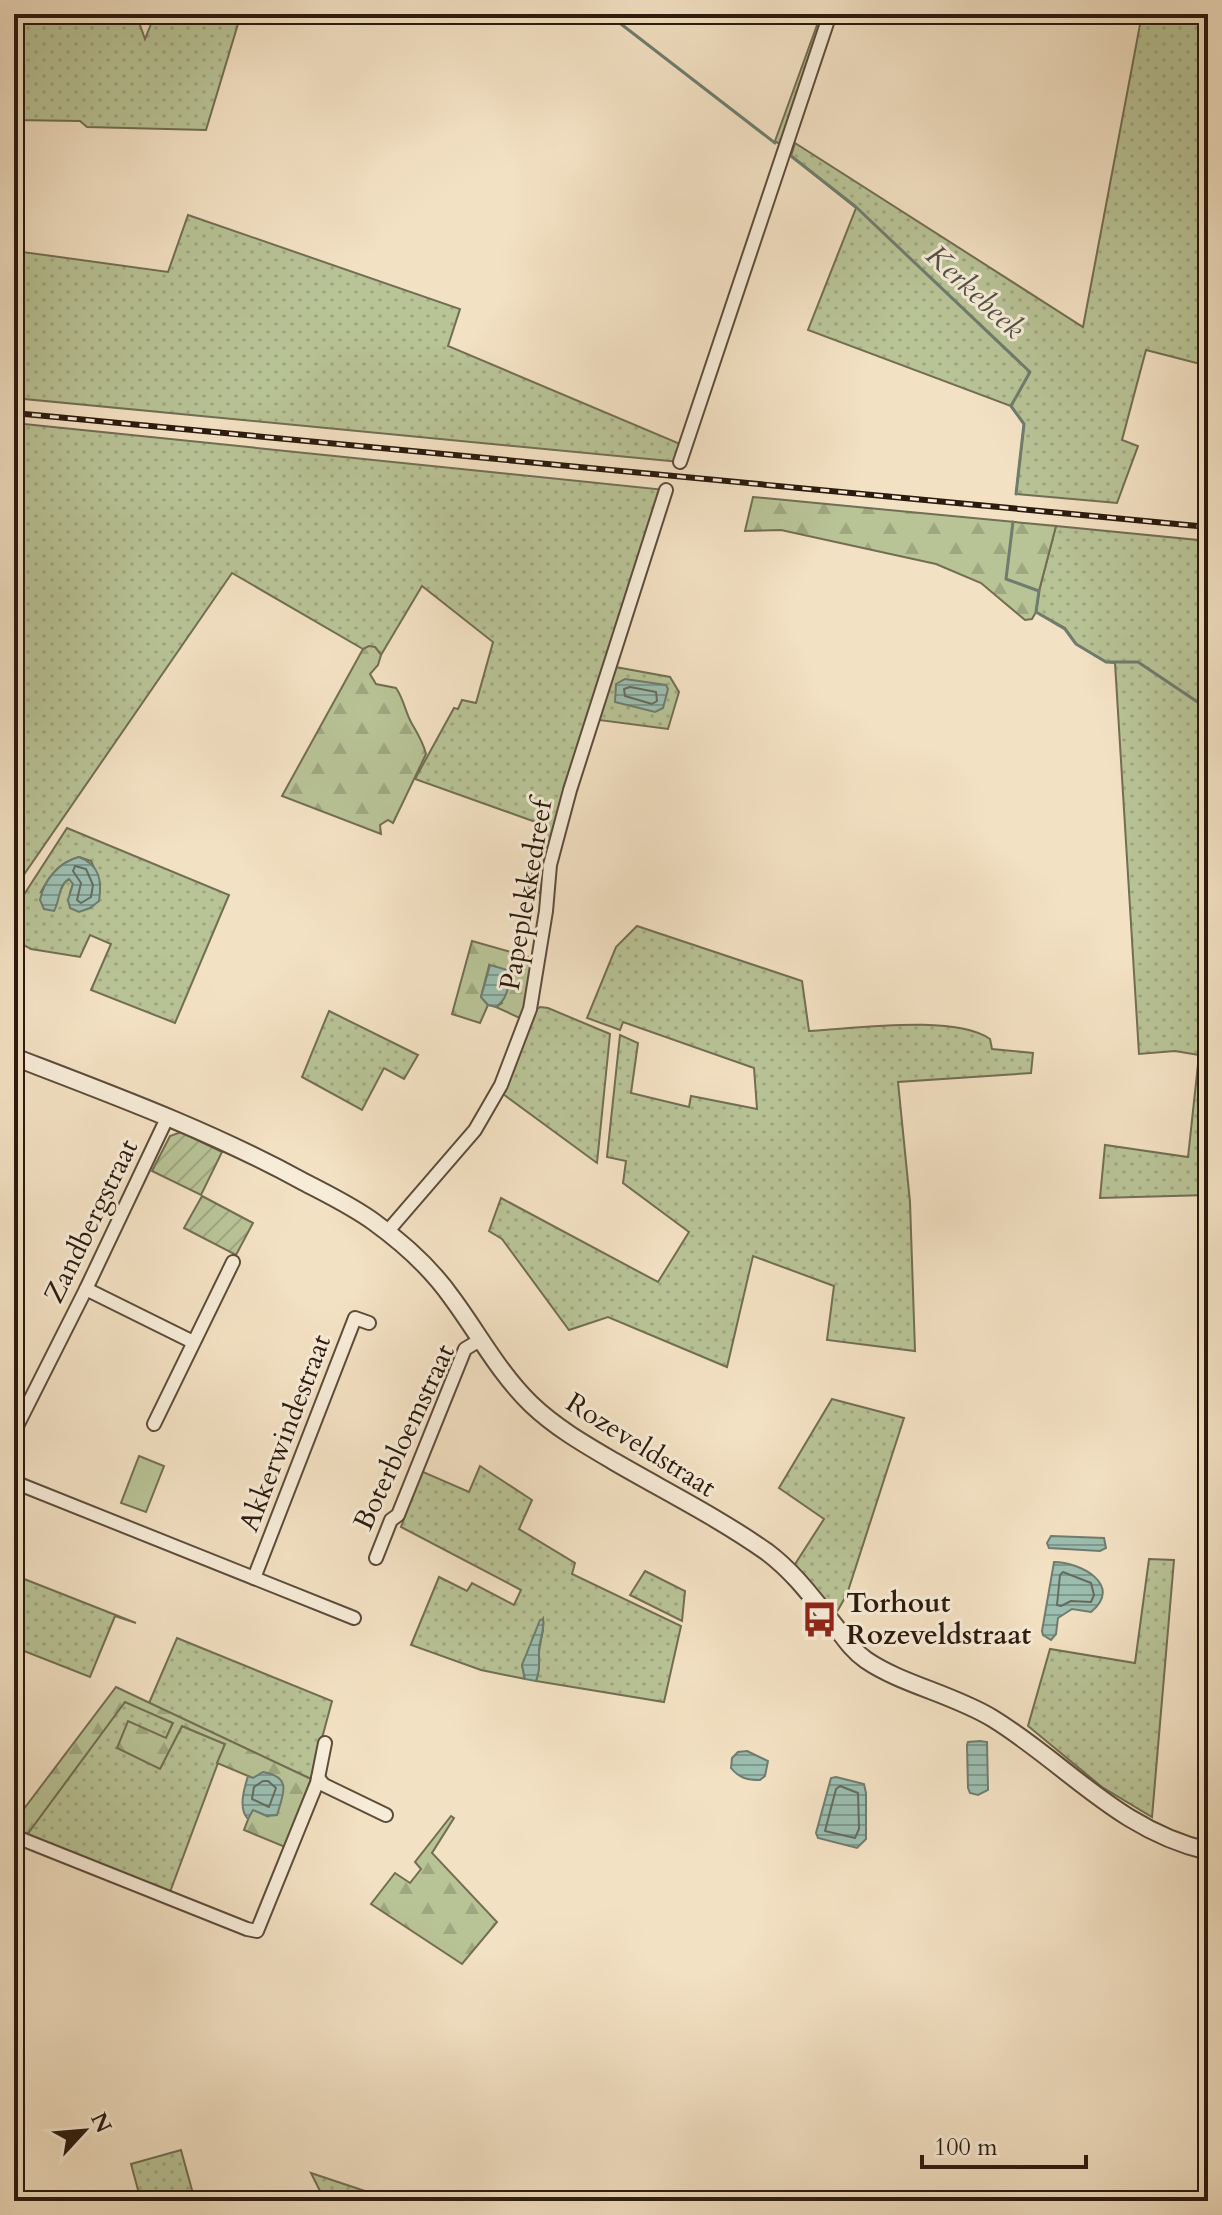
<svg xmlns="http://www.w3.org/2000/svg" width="1222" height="2215" viewBox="0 0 1222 2215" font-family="Cardo,serif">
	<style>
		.grass { fill: url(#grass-dots); stroke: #726e52; stroke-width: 2; fill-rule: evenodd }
		.forest { fill: url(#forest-firs); stroke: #726e52; stroke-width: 2 }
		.garden { fill: url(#garden-furrows); stroke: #726e52; stroke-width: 2 }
		.pitch { fill: #b8c396; stroke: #726e52; stroke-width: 2 }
		.water { fill: url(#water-rules); stroke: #6f7c6f; stroke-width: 2 }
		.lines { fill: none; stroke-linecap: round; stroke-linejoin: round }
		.shore { stroke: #646c5f; stroke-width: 2 }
		.stream { stroke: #6f7c6f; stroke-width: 3 }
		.minor-casing { stroke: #5d4c3b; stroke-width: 16 }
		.tertiary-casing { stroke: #5d4c3b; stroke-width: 20 }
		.minor { stroke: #f7ecd8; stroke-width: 12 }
		.tertiary { stroke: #f7ecd8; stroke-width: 16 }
		.rail-casing { stroke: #2b1a0e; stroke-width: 6 }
		.rail { stroke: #f7ecd8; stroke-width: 3; stroke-dasharray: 9; stroke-linecap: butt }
		.labels { text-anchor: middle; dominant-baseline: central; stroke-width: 6; stroke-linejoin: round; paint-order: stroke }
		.street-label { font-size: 28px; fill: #2b1a0e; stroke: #f7ecd8 }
		.poi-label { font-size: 28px; font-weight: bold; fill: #2b1a0e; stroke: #f7ecd8; text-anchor: start }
		.water-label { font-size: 30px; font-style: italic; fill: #535347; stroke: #f7ecd8 }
	</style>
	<defs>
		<pattern id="grass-dots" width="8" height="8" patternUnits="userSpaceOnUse" patternTransform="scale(2)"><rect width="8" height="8" fill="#b8c396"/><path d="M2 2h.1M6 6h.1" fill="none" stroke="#9ea780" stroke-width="1.8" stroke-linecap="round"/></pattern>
		<pattern id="forest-firs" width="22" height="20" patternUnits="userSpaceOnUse" patternTransform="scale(2)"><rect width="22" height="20" fill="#b8c396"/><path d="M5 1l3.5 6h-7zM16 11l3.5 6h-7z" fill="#9ea780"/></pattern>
		<pattern id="garden-furrows" width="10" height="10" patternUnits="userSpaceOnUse" patternTransform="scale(2)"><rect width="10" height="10" fill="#b8c396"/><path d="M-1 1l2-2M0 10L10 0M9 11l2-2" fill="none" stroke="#9ea780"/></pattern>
		<pattern id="water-rules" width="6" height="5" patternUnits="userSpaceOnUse" patternTransform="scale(2)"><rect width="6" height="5" fill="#9cbeb0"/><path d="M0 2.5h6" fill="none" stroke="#7f9a8e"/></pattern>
	</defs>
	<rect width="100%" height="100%" fill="#f3e1c3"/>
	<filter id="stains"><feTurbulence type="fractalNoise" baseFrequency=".0025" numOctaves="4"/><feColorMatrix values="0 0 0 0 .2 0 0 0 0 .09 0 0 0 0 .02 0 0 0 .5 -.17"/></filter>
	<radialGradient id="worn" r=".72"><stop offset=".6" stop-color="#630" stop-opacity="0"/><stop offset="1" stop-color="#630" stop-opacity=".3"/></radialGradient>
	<!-- grass -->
	<g class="grass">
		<polygon points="14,14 136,14 145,39 155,14 241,14 206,130 87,127 80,121 14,120"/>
		<polygon points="821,14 828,14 783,146 775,141"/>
		<polygon points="1142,14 1208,14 1208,366 1146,350 1122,440 1138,446 1117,503 1016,494 1024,424 1011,406 808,330 856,208 791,156 795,143 1083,327"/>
		<polygon points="188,215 460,309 448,346 685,446 680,462 14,398 14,279 23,252 168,272"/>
		<polygon points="14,423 666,490 610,666 670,677 679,692 668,729 592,719 547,896 527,888 547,826 415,779 454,708 458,709 462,700 476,703 493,642 422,586 381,655 375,647 363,649 232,573 14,889"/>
		<polygon points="1056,526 1208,541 1208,1195 1100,1198 1105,1145 1188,1157 1199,1055 1175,1051 1139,1054 1115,663 1106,662 1076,644 1065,628 1036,612 1039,591"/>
		<path d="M67,828L229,895L175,1023L91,990L111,944L90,935L80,957L31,949L14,940V910ZM79,857L91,861C99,879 107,894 90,908L70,893L73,884L70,879L65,882L61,889L41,892C50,875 60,862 79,857Z"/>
		<path d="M637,926L802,981L809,1031C853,1029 954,1014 990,1039L992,1049L1033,1053L1031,1073L898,1082L910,1202L915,1351L827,1340L834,1286L753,1256L727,1367L608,1317L569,1330L502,1239L489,1231L501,1198L658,1282L689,1232L623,1183L626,1161L607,1157L620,1035L638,1043L631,1093L689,1107L691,1096L757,1109L754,1068L623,1022L620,1030L587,1018L616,947Z"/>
		<path d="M540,1007L548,1008L610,1034L597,1163L503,1094C510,1074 523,1017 540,1007Z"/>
		<polygon points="329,1011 418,1055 404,1079 384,1068 362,1110 302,1077"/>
		<polygon points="832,1399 904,1418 847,1594 838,1610 828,1618 790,1572 824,1519 779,1488"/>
		<path d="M480,1466L532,1500L519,1529L575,1563L572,1574L681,1626L664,1702L536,1681C540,1671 538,1664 539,1654C539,1641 545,1632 543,1619L522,1665L525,1679L481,1670L411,1645L439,1577L467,1591L472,1583L514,1605L521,1590L401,1527L421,1471L469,1492Z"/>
		<polygon points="1149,1559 1174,1560 1152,1817 1102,1787 1028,1726 1050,1649 1135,1663"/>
		<polygon points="645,1571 685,1591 682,1621 630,1595"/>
		<polygon points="14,1575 136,1623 115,1616 90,1677 14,1647"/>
		<polygon points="177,1638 332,1701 311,1779 149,1703"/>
		<polygon points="125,1701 173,1723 166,1738 160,1768 182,1726 225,1744 170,1892 26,1836"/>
		<polygon points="181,2150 195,2201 141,2201 131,2164"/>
		<polygon points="311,2173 395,2201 325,2201"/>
	</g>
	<!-- forest -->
	<g class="forest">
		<polygon points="753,497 1056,526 1039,591 1036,612 1032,619 1025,620 981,583 936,564 781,530 745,531"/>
		<path d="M369,646L375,647L381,655L378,665L370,674L376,684L396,688C404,699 405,712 412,724C418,734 423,742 426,754L393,823L388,820L380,825L381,834L282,796L363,649Z"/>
		<polygon points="472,941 536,959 522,1019 496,1007 502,1003 489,966 481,997 488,1005 480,1023 452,1014"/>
		<polygon points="116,1687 311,1779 285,1847 244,1830 252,1809 267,1816 253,1778 217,1763 225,1744 182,1726 160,1769 117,1748 128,1721 166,1738 173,1723 125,1702 26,1836 14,1831 14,1822"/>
		<polygon points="451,1816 454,1818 432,1853 497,1922 462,1964 371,1904 395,1873 410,1883 421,1869 415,1862"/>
	</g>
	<!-- garden -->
	<g class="garden">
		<polygon points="181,1132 222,1152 201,1195 152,1171 170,1136"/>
		<polygon points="202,1196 253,1223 236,1255 184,1228"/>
	</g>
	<!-- pitch -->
	<polygon class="pitch" points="139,1456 164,1466 146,1512 121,1503"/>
	<!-- water -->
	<g class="water">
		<polygon points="625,679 666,685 668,689 663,708 655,712 615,702 616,684"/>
		<path d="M79,857C100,865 102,881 99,901L90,908L79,912L70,908L68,900L73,884L69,879C58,885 60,901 54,911L44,909L40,900C44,880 59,862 79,857Z"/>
		<path d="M490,965L511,971C509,984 508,999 496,1007L488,1005L481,997Z"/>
		<polygon points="1051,1536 1104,1538 1106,1548 1100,1551 1049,1548 1047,1543"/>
		<path d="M1054,1562C1080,1562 1124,1585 1091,1612L1072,1609L1058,1618L1056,1634L1051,1640L1043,1635L1042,1631Z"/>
		<path d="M543,1619C545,1632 538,1642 539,1654C539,1665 540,1670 536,1681L525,1679L522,1665L540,1620Z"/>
		<polygon points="980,1741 987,1742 988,1790 978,1795 970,1793 968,1788 967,1745 968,1742"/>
		<path d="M747,1751L768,1761L765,1776L760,1780C747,1780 739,1778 731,1768L732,1758L738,1752Z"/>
		<path d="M263,1772C293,1777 283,1794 277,1815L267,1816L253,1810L248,1819C238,1809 244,1789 248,1776L253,1778Z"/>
		<polygon points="836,1777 864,1784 866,1793 866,1839 857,1848 818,1838 816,1833 831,1778"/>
	</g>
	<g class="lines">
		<!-- shore -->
		<g class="shore">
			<polygon points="630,687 656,692 657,701 652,704 625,696 624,689"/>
			<polygon points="75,866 86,869 93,885 91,897 81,903 77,900 81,883 73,871"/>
			<polygon points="1063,1572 1091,1583 1094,1595 1091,1602 1071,1601 1061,1606 1057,1605 1060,1575"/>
			<polygon points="263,1781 268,1781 276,1788 269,1807 252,1799 254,1787"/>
			<polygon points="840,1786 858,1793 859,1829 855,1838 825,1831 836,1789"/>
		</g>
		<!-- stream -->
		<g class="stream">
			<polyline points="608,14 775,143"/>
			<polyline points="791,156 856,207 1030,372 1011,406 1024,424 1016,494"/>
			<polyline points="1013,522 1006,579 1039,591 1036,612 1065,629 1076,644 1106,662 1138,662 1208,709"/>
		</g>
		<defs>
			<g id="minor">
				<polyline points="680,462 830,14"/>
				<polyline points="387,1232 475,1130 501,1085 530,1009 546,911 550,865 570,790 666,490"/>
				<polyline points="86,1289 193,1342"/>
				<polyline points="154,1424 233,1262"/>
				<polyline points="14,1432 86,1289 168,1116"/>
				<polyline points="14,1482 354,1618"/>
				<polyline points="376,1558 391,1520 398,1515 465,1349 480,1340"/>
				<polyline points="254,1578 355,1318 369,1323"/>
				<polyline points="318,1778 324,1785 386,1815"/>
				<polyline points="14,1836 247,1929 257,1931 317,1783 325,1743"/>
			</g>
			<path id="tertiary" d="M14,1057C113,1095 211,1131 304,1182C327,1194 352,1206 374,1222C403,1243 431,1268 452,1298C478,1333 499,1373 531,1404C556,1428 586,1445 615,1462C665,1491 719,1518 767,1552C795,1573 814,1600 836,1627C845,1639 853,1651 866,1660C901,1684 952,1694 992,1718C1067,1764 1118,1830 1208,1851"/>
		</defs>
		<!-- minor casing -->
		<use href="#minor" class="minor-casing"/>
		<!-- tertiary casing -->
		<use href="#tertiary" class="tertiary-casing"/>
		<!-- minor -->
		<use href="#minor" class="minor"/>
		<!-- tertiary -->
		<use href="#tertiary" class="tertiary"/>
		<defs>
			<polyline id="rail" points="14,413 1208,527"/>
		</defs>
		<!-- rail casing -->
		<use href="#rail" class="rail-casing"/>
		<!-- rail -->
		<use href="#rail" class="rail"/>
	</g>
	<!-- icons -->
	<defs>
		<symbol id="bus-bare" viewBox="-9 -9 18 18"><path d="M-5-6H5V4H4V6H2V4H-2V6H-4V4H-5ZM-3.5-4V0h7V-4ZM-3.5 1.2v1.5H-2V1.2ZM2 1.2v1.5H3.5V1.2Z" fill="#8f2418" stroke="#f7ecd8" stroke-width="2.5" paint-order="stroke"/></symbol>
	</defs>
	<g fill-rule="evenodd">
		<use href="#bus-bare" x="794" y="1594" width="51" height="51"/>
	</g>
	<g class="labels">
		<!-- street labels -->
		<g class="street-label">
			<text transform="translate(526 895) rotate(-80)">Papeplekkedreef</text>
			<text transform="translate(91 1221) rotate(-64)">Zandbergstraat</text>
			<text transform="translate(285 1433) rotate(-69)">Akkerwindestraat</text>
			<text transform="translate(404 1437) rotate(-65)">Boterbloemstraat</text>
			<text transform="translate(641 1445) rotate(32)">Rozeveldstraat</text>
		</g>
		<!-- poi labels -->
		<g class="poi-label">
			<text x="846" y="1603">Torhout<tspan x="846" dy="32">Rozeveldstraat</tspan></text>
		</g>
		<!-- water labels -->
		<g class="water-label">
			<text transform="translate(975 292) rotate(43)">Kerkebeek</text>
		</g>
	</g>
	<!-- margin -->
	<rect width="1222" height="2215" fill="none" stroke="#f3e1c3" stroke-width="48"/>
	<rect x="16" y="16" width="1190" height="2183" fill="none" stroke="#2b1a0e" stroke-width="4"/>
	<rect x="24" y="24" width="1174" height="2167" fill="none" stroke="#2b1a0e" stroke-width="2"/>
	<!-- north arrow -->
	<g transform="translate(84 2131) rotate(64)" stroke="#f7ecd8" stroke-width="6" paint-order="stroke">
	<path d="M0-6L14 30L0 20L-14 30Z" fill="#2b1a0e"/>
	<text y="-12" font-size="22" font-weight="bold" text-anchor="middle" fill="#2b1a0e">N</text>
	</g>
	<!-- scale -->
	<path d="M922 2155v12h164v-12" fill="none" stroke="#2b1a0e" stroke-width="4"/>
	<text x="934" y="2155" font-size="24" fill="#2b1a0e" stroke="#f7ecd8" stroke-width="6" paint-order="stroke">100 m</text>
	<rect width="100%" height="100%" filter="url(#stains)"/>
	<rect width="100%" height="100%" fill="url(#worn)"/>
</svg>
